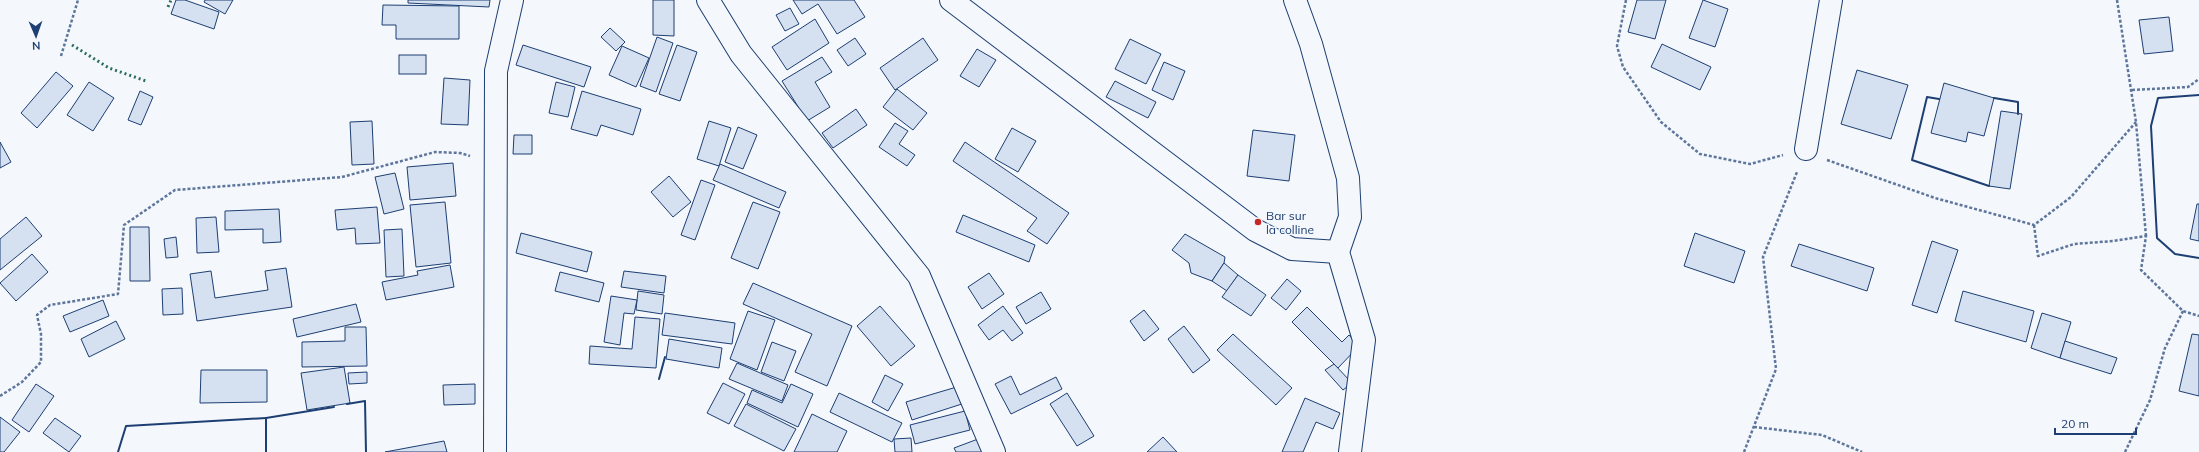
<svg xmlns="http://www.w3.org/2000/svg" width="2199" height="452" viewBox="0 0 2199 452" font-family="Mulish,sans-serif">
	<style>
		.building { fill: #d5e0f0; stroke: #1d3f73 }
		.lines { fill: none; stroke-linecap: round; stroke-linejoin: round }
		.minor-casing { stroke: #1d3f73; stroke-width: 24 }
		.path { stroke: #5e769c; stroke-width: 2.5; stroke-dasharray: 3 2; stroke-linecap: butt }
		.minor { stroke: #f4f7fb; stroke-width: 22 }
		.hedge { stroke: #2c6c60; stroke-width: 3; stroke-dasharray: 2 3; stroke-linecap: butt }
		.wall { stroke: #1d3f73; stroke-width: 2 }
		.poi-dot { fill: #c62828; stroke: #f4f7fb; stroke-width: 1.5 }
		.labels { text-anchor: middle; dominant-baseline: central; stroke-width: 3; stroke-linejoin: round; paint-order: stroke }
		.poi-label { font-size: 12px; fill: #1d3f73; stroke: #f4f7fb; text-anchor: start }
	</style>
	<rect width="100%" height="100%" fill="#f4f7fb"/>
	<!-- building -->
	<g class="building">
		<polygon points="176,0 185,0 219,12 214,29 171,14"/>
		<polygon points="205,0 233,0 225,14 204,2"/>
		<polygon points="408,0 490,0 489,7 408,3"/>
		<polygon points="653,0 674,0 674,36 653,35"/>
		<polygon points="793,0 854,0 865,17 837,34 818,4 802,14"/>
		<polygon points="1637,0 1666,0 1655,39 1628,32"/>
		<polygon points="1703,0 1728,9 1715,47 1689,38"/>
		<polygon points="383,5 459,6 459,39 396,39 396,25 382,25"/>
		<polygon points="790,8 799,24 785,31 776,15"/>
		<polygon points="2169,17 2173,51 2144,54 2139,20"/>
		<polygon points="815,19 829,43 787,70 772,47"/>
		<polygon points="610,28 625,42 616,51 601,37"/>
		<polygon points="657,37 673,43 656,92 640,86"/>
		<polygon points="855,38 866,54 848,66 837,50"/>
		<polygon points="923,38 938,60 895,90 880,68"/>
		<polygon points="1130,39 1161,54 1146,84 1115,69"/>
		<polygon points="1662,44 1711,67 1700,90 1651,67"/>
		<polygon points="523,45 591,67 584,87 516,65"/>
		<polygon points="677,45 697,52 680,101 659,94"/>
		<polygon points="622,46 649,58 636,87 609,75"/>
		<polygon points="977,49 996,60 979,87 960,76"/>
		<rect x="399" y="55" width="27" height="19"/>
		<polygon points="822,57 832,72 815,82 830,107 807,121 782,81"/>
		<polygon points="1164,62 1185,71 1173,100 1152,90"/>
		<polygon points="1857,70 1908,85 1891,139 1841,124"/>
		<polygon points="56,72 73,86 37,128 21,113"/>
		<polygon points="444,78 470,80 468,125 441,124"/>
		<polygon points="1115,81 1156,102 1148,118 1106,97"/>
		<polygon points="89,82 114,98 93,131 67,115"/>
		<polygon points="556,82 575,87 568,117 549,113"/>
		<polygon points="1944,83 1994,98 1984,136 1968,132 1966,142 1931,133"/>
		<polygon points="897,89 927,113 913,130 883,107"/>
		<polygon points="140,91 153,97 141,125 128,120"/>
		<polygon points="582,91 641,109 633,135 601,125 597,136 571,129"/>
		<polygon points="856,109 867,125 833,148 822,133"/>
		<polygon points="2001,111 2022,114 2010,189 1989,186"/>
		<polygon points="372,121 374,164 352,165 350,122"/>
		<polygon points="709,121 731,128 719,166 697,159"/>
		<polygon points="895,123 908,131 899,144 915,155 907,166 879,147"/>
		<polygon points="738,127 757,135 743,169 725,162"/>
		<polygon points="1012,128 1036,141 1018,172 995,159"/>
		<polygon points="1253,130 1295,135 1289,181 1247,176"/>
		<polygon points="514,135 532,135 532,154 513,154"/>
		<polygon points="0,142 11,162 0,168"/>
		<polygon points="965,142 1069,213 1047,244 1027,231 1037,218 953,161"/>
		<polygon points="453,163 456,196 410,200 407,167"/>
		<polygon points="720,164 786,192 779,208 713,180"/>
		<polygon points="395,173 404,209 384,214 375,177"/>
		<polygon points="669,176 691,202 673,217 651,192"/>
		<polygon points="701,180 715,185 695,240 681,235"/>
		<polygon points="445,202 451,263 416,267 410,205"/>
		<polygon points="753,202 780,212 758,269 731,258"/>
		<polygon points="2197,204 2199,204 2199,241 2190,239"/>
		<polygon points="377,207 380,243 356,244 355,228 337,230 335,210"/>
		<polygon points="279,209 281,242 263,243 263,229 225,230 225,211"/>
		<polygon points="963,215 1035,245 1029,262 956,232"/>
		<polygon points="26,217 42,236 0,270 0,239"/>
		<polygon points="216,217 219,252 197,253 196,218"/>
		<polygon points="130,227 149,227 150,281 130,281"/>
		<polygon points="402,229 404,276 386,277 384,230"/>
		<polygon points="521,233 592,252 587,272 516,253"/>
		<polygon points="1695,233 1745,251 1734,283 1684,266"/>
		<polygon points="1185,234 1225,257 1224,263 1212,281 1191,273 1189,263 1172,250"/>
		<polygon points="176,237 178,257 166,258 164,239"/>
		<polygon points="1932,241 1958,250 1937,313 1912,305"/>
		<polygon points="1799,244 1874,268 1867,291 1791,266"/>
		<polygon points="32,254 48,272 16,301 0,283"/>
		<polygon points="1224,263 1238,275 1227,291 1212,281"/>
		<polygon points="450,265 454,287 386,300 382,282 418,275 417,271"/>
		<polygon points="286,268 292,307 197,321 190,274 211,271 215,298 268,290 265,271"/>
		<polygon points="624,271 666,276 664,293 621,287"/>
		<polygon points="560,272 604,283 599,302 555,291"/>
		<polygon points="989,273 1004,294 982,309 968,287"/>
		<polygon points="1238,275 1266,295 1251,316 1222,297"/>
		<polygon points="1287,279 1301,291 1286,310 1271,298"/>
		<polygon points="753,283 852,326 827,386 795,372 812,334 743,304"/>
		<polygon points="182,288 183,314 163,315 162,289"/>
		<polygon points="638,291 664,295 662,314 636,310"/>
		<polygon points="1963,291 2034,311 2026,342 1955,321"/>
		<polygon points="1041,292 1051,309 1026,324 1016,307"/>
		<polygon points="611,296 637,300 634,314 624,313 620,345 604,342"/>
		<polygon points="103,300 109,316 70,332 63,316"/>
		<polygon points="356,304 361,322 297,337 293,319"/>
		<polygon points="880,306 915,346 891,366 857,326"/>
		<polygon points="1003,306 1023,333 1012,341 1003,330 989,340 978,325"/>
		<polygon points="1307,307 1342,342 1349,335 1359,346 1338,368 1292,322"/>
		<polygon points="1144,310 1159,329 1144,341 1130,321"/>
		<polygon points="748,311 775,320 757,370 730,359"/>
		<polygon points="665,313 735,323 732,344 662,335"/>
		<polygon points="2042,313 2071,322 2060,358 2031,348"/>
		<polygon points="635,317 660,319 656,368 589,364 590,346 632,349"/>
		<polygon points="116,321 125,339 89,357 81,339"/>
		<polygon points="1184,326 1210,360 1193,373 1168,339"/>
		<polygon points="345,327 366,327 367,366 302,367 302,342 345,341"/>
		<polygon points="1233,334 1292,388 1276,405 1217,350"/>
		<polygon points="2192,334 2199,335 2199,396 2179,391"/>
		<polygon points="669,339 722,348 719,368 666,359"/>
		<polygon points="2065,341 2117,358 2111,374 2060,358"/>
		<polygon points="772,342 796,351 784,381 761,372"/>
		<polygon points="737,363 788,385 782,401 729,379"/>
		<polygon points="1334,364 1352,383 1343,390 1325,370"/>
		<polygon points="344,367 350,403 307,410 301,373"/>
		<polygon points="201,370 267,370 267,402 200,403"/>
		<polygon points="367,372 367,383 349,384 348,373"/>
		<polygon points="885,375 903,384 888,411 872,402"/>
		<polygon points="1011,376 1020,395 1056,377 1062,389 1011,414 995,384"/>
		<polygon points="723,383 745,394 729,424 707,413"/>
		<polygon points="36,384 54,396 29,432 12,420"/>
		<polygon points="475,384 475,404 444,405 443,385"/>
		<polygon points="791,384 813,394 798,427 747,403 752,390 782,403"/>
		<polygon points="960,386 965,403 912,420 906,402"/>
		<polygon points="839,393 902,423 892,442 830,412"/>
		<polygon points="1067,393 1094,436 1077,446 1050,404"/>
		<polygon points="1305,398 1340,413 1333,429 1316,422 1303,452 1282,452"/>
		<polygon points="746,404 796,429 784,451 734,426"/>
		<polygon points="965,411 970,430 915,444 910,425"/>
		<polygon points="812,414 847,431 837,452 794,452"/>
		<polygon points="0,417 20,432 4,452 0,452"/>
		<polygon points="55,418 81,436 69,452 43,433"/>
		<polygon points="1163,437 1177,452 1147,452"/>
		<polygon points="911,438 912,452 895,452 894,439"/>
		<polygon points="978,439 984,452 956,452 954,448"/>
		<polygon points="444,441 447,452 385,452"/>
	</g>
	<g class="lines">
		<defs>
			<g id="minor">
				<polyline points="708,0 741,54 919,276 994,452"/>
				<polyline points="951,0 1255,230 1292,249 1338,252"/>
				<polyline points="1295,0 1311,44 1348,178 1350,217 1338,252 1364,340 1350,452"/>
				<polyline points="1806,149 1831,0"/>
				<polyline points="495,452 496,71 512,0"/>
			</g>
		</defs>
		<!-- minor casing -->
		<use href="#minor" class="minor-casing"/>
		<!-- path -->
		<g class="path">
			<polyline points="1626,0 1617,46 1623,67 1661,122 1700,154 1750,164 1783,155"/>
			<polyline points="2117,0 2136,122 2146,236"/>
			<polyline points="61,56 78,0"/>
			<polyline points="2132,90 2188,87 2199,79"/>
			<polyline points="1827,160 1935,198 2034,225 2071,197 2136,122"/>
			<polyline points="2034,225 2038,256 2074,244 2113,241 2146,236 2141,270 2183,311 2199,316"/>
			<polyline points="0,396 22,382 41,362 41,334 37,315 50,305 118,294 124,225 175,190 342,177 435,152 460,153 470,156"/>
			<polyline points="1754,427 1822,435 1862,452"/>
			<polyline points="1744,452 1776,369 1763,257 1797,172"/>
			<polyline points="2125,452 2150,400 2165,348 2183,311"/>
		</g>
		<!-- minor -->
		<use href="#minor" class="minor"/>
		<!-- hedge -->
		<g class="hedge">
			<polyline points="168,7 171,0"/>
			<polyline points="72,45 109,68 146,81"/>
		</g>
		<!-- wall -->
		<g class="wall">
			<polyline points="2199,95 2158,98 2151,126 2157,238 2175,254 2199,258"/>
			<polyline points="1994,98 2018,102 2018,114"/>
			<polyline points="1939,99 1927,97 1912,160 1989,186"/>
			<polyline points="659,379 665,357"/>
			<polyline points="347,404 365,401 366,452"/>
			<polyline points="118,452 126,426 266,418"/>
			<polyline points="266,452 266,418 334,407"/>
		</g>
	</g>
	<!-- markers -->
	<circle class="poi-dot" cx="1258" cy="222" r="4"/>
	<g class="labels">
		<!-- poi labels -->
		<g class="poi-label">
			<text x="1266" y="215">Bar sur<tspan x="1266" dy="14">la colline</tspan></text>
		</g>
	</g>
	<!-- north arrow -->
	<g transform="translate(36 36) rotate(178)" stroke="#f4f7fb" stroke-width="3" paint-order="stroke">
	<path d="M0-3L7 15L0 10L-7 15Z" fill="#1d3f73"/>
	<text y="-6" font-size="11" font-weight="bold" text-anchor="middle" fill="#1d3f73">N</text>
	</g>
	<!-- scale -->
	<path d="M2055 428v6h81v-6" fill="none" stroke="#1d3f73" stroke-width="2"/>
	<text x="2061" y="428" font-size="12" fill="#1d3f73" stroke="#f4f7fb" stroke-width="3" paint-order="stroke">20 m</text>
</svg>
